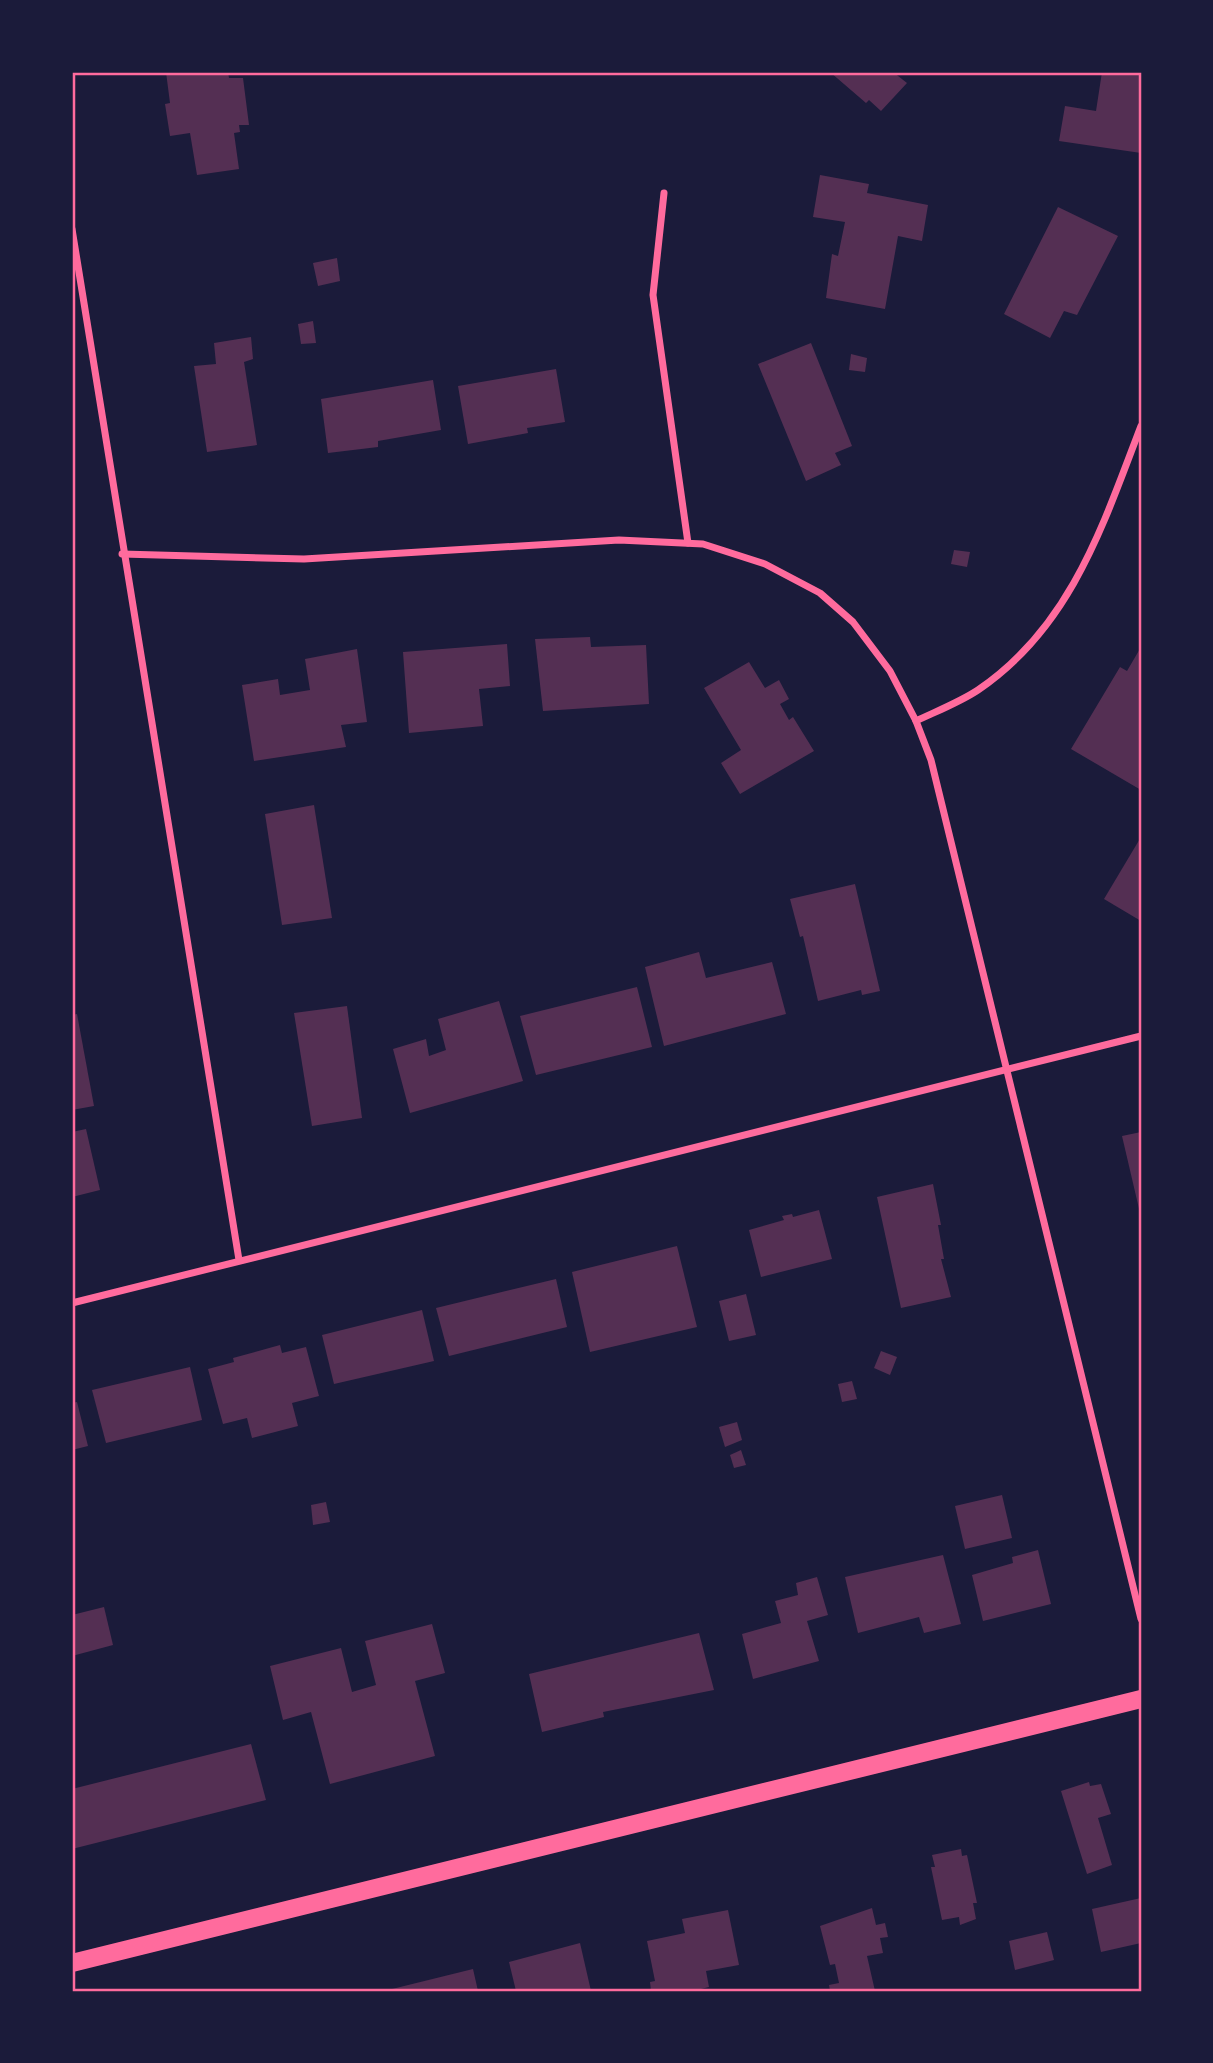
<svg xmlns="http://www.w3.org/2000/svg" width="1213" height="2063" viewBox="0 0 1213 2063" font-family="Rubik,sans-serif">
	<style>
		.building { fill: #542f53 }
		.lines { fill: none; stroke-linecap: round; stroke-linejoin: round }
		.minor { stroke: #ff6b9d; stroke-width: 7 }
		.primary { stroke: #ff6b9d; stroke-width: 18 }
		.neatline { fill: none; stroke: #ff6b9d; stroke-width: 2.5 }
	</style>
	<rect width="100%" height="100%" fill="#1b1b3a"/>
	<!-- building -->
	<g class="building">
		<polygon points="166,72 228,72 229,78 243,78 249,125 239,125 240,132 234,133 239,169 197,175 190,133 170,136 165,104 170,103"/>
		<polygon points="830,72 893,72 907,83 881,111 869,100 866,103"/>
		<polygon points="1102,72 1141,72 1141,153 1059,141 1065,106 1096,111"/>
		<polygon points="820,175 869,184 867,193 928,205 922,241 898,236 885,309 826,298 832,254 838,256 845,222 813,217"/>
		<polygon points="1058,207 1118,236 1077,315 1064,311 1050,338 1004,314"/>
		<polygon points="337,258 340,281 318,286 313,263"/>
		<polygon points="313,321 316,343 301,344 298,324"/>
		<polygon points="251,337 253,359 244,362 257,445 207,452 194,366 216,364 214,343"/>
		<polygon points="811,343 852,446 835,453 841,465 806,481 758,364"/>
		<polygon points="851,354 867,358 865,372 849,370"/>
		<polygon points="556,369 565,422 527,428 528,433 468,444 458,386"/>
		<polygon points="433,380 441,430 378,441 378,447 328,453 321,399"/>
		<polygon points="954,550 970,552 967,567 951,564"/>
		<polygon points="590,637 591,647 646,645 649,704 543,711 535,639"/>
		<polygon points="507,644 510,686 479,689 483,726 409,733 403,652"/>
		<polygon points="1141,647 1141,790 1071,749 1120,667 1127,671"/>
		<polygon points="357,649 367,722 341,725 346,747 254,761 242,685 278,679 280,695 310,690 305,659"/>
		<polygon points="749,662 765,688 779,680 789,699 780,704 789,720 793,717 814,751 740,794 721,763 741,750 704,688"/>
		<polygon points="314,805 332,918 282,925 265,814"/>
		<polygon points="1141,837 1141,921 1104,899"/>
		<polygon points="855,884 880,991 862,995 861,990 818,1001 803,936 800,937 790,899"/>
		<polygon points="699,952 706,978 772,962 786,1014 664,1046 645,967"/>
		<polygon points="637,987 652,1047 536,1075 520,1016"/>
		<polygon points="499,1001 523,1081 410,1113 393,1049 426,1039 429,1056 446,1050 438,1019"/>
		<polygon points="347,1006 362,1118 312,1126 294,1013"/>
		<polygon points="77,1014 94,1106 72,1110 72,1015"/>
		<polygon points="86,1129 100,1190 72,1197 72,1132"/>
		<polygon points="1141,1132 1141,1213 1140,1213 1122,1136"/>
		<polygon points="933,1184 941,1225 938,1225 944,1259 941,1259 951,1297 901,1308 877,1197"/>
		<polygon points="819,1210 832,1259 761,1277 749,1230 784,1220 782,1216 792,1214 793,1217"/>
		<polygon points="677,1246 697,1327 590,1352 572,1272"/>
		<polygon points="556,1279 567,1327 449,1356 436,1308"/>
		<polygon points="746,1294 756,1335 729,1341 719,1301"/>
		<polygon points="422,1310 434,1361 334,1384 322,1335"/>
		<polygon points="280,1345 282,1353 306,1347 319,1396 292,1403 298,1426 252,1438 247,1418 223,1424 208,1369 234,1362 233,1358"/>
		<polygon points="881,1351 897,1357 890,1375 874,1368"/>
		<polygon points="190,1367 202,1420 106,1443 92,1390"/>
		<polygon points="852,1381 857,1399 842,1402 838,1384"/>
		<polygon points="77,1402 88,1446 72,1450 72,1403"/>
		<polygon points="737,1422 742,1440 725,1447 719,1427"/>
		<polygon points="741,1450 746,1465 734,1468 730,1455"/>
		<polygon points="1002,1495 1012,1538 965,1549 955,1506"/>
		<polygon points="326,1502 330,1522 313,1525 311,1505"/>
		<polygon points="1038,1550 1051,1604 983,1621 972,1575 1013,1563 1012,1557"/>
		<polygon points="943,1555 961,1624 924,1633 919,1617 858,1633 845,1577"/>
		<polygon points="817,1577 828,1615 807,1621 819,1661 753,1679 742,1634 781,1623 775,1601 798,1595 796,1583"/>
		<polygon points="104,1607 113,1645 72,1656 72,1615"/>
		<polygon points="432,1624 445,1673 415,1681 435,1756 330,1784 311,1712 283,1720 270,1666 341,1648 352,1692 376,1685 365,1641"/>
		<polygon points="699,1633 714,1690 603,1712 604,1717 542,1732 529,1674"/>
		<polygon points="251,1744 266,1800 72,1849 72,1789"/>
		<polygon points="1089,1782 1090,1786 1101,1784 1111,1814 1098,1818 1112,1865 1087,1874 1061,1791"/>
		<polygon points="961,1849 962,1856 967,1855 977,1903 973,1903 976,1919 960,1925 959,1917 942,1920 931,1867 935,1867 932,1855"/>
		<polygon points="1141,1898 1141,1943 1101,1952 1092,1909"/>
		<polygon points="872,1908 876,1925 885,1923 888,1937 880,1938 883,1953 867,1956 875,1991 830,1991 829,1985 839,1983 835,1964 830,1965 820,1926"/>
		<polygon points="728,1910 739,1965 706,1971 709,1987 693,1991 651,1991 650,1982 655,1981 647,1941 685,1933 682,1919"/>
		<polygon points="1047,1932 1054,1960 1015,1970 1009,1941"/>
		<polygon points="580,1943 591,1991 516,1991 509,1962"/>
		<polygon points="473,1969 478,1991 388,1991 388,1990"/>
	</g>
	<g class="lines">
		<!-- minor -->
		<g class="minor">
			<polyline points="664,193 653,295 688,543"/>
			<polyline points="72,229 239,1260"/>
			<polyline points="122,554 304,559 619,540 703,544 765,564 820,593 853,622 890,671 916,721 931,760 1141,1619"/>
			<path d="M916,721C937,711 960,702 978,690C1071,627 1103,525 1141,426"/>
			<polyline points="72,1303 1141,1036"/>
		</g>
		<!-- primary -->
		<polyline class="primary" points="72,1963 1141,1699"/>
	</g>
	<!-- border -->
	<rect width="1213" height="2063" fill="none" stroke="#1b1b3a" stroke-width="147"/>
	<rect x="74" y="74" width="1066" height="1916" class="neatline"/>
</svg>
